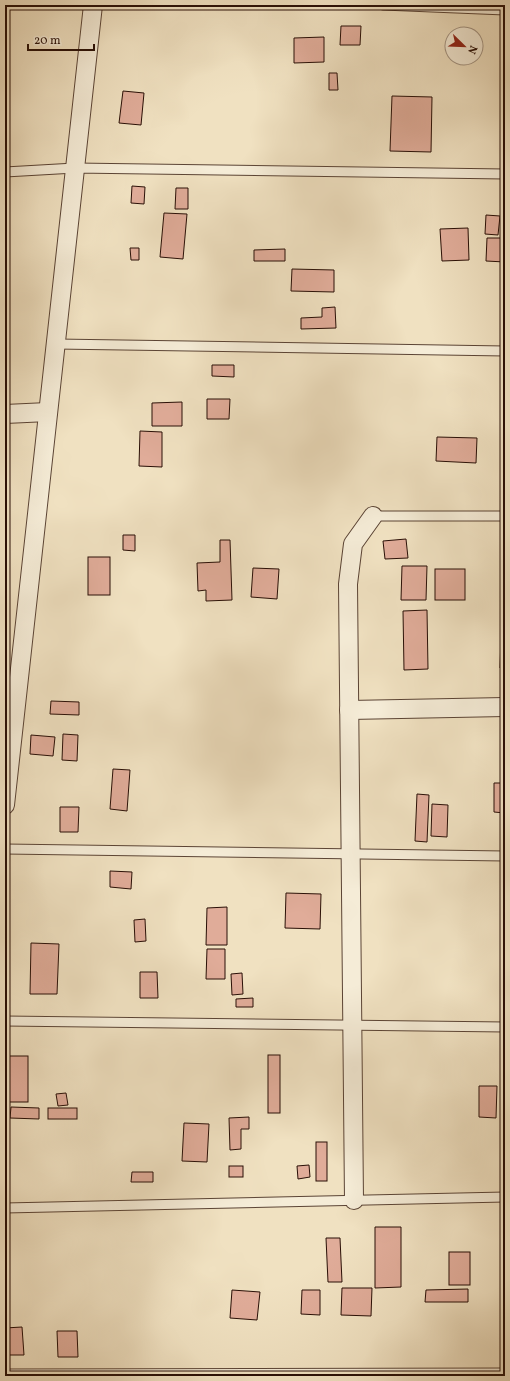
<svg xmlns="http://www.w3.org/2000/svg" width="510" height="1381" viewBox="0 0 510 1381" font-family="Vollkorn,serif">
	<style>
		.building { fill: #e0ac99; stroke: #290f06 }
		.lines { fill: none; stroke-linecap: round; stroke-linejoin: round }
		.lane-casing { stroke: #5b4435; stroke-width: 11 }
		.street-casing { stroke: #5b4435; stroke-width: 20 }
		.lane { stroke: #f5ecd7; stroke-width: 9 }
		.street { stroke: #f5ecd7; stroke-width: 18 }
	</style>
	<rect width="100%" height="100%" fill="#f0e1c1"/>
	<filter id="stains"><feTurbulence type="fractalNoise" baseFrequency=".005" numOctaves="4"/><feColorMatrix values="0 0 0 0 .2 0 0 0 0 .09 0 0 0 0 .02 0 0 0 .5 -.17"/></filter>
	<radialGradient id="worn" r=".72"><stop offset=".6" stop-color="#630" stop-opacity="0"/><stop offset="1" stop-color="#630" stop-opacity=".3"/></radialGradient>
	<!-- building -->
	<g class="building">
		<polygon points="341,26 361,26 360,45 340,45"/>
		<polygon points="324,37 324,62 294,63 294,38"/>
		<polygon points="329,73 337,73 338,90 329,90"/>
		<polygon points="123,91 144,93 141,125 119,123"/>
		<polygon points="392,96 432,97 431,152 390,151"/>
		<polygon points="132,186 145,187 144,204 131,203"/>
		<polygon points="176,188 188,188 188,209 175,209"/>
		<polygon points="164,213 187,214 183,259 160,257"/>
		<polygon points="486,215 500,216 498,235 485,234"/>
		<polygon points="468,228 469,260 442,261 440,229"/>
		<polygon points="487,238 505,238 505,262 486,261"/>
		<polygon points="130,248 139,248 139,260 131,260"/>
		<polygon points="285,249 285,261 254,261 254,250"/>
		<polygon points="292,269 334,270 334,292 291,291"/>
		<polygon points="335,307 336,328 301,329 301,318 322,317 322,308"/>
		<polygon points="212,365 234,365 234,377 212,376"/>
		<polygon points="207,399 230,399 229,419 207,419"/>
		<polygon points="182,402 182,426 152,426 152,403"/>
		<polygon points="140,431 162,432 162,467 139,466"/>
		<polygon points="437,437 477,438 476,463 436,461"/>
		<polygon points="123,535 135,535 135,551 123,550"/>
		<polygon points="406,539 408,558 385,559 383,541"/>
		<polygon points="220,540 230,540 232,600 206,601 206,590 198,591 197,563 220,562"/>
		<rect x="88" y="557" width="22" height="38"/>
		<polygon points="402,566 427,566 426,600 401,600"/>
		<polygon points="253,568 279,569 277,599 251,597"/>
		<rect x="435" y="569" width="30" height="31"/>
		<polygon points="502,608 505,608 505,669 500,668"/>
		<polygon points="427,610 428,669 404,670 403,611"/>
		<polygon points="51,701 79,702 79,715 50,714"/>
		<polygon points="63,734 78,735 77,761 62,760"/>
		<polygon points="31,735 55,737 53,756 30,754"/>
		<polygon points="113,769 130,770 127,811 110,809"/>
		<polygon points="494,783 505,783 505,813 494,812"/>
		<polygon points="417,794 429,795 427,842 415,841"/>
		<polygon points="432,804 448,805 447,837 431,836"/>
		<polygon points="60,807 79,807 78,832 60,832"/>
		<polygon points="110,871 132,872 131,889 110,887"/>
		<polygon points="286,893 321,894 320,929 285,928"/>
		<polygon points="227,907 227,945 206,945 207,908"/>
		<polygon points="145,919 146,941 135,942 134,920"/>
		<polygon points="31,943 59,944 57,994 30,994"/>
		<polygon points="207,949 225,949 225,979 206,979"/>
		<polygon points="140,972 157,972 158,998 140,998"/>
		<polygon points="242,973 243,994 232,995 231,974"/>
		<polygon points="253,998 253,1007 236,1007 236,999"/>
		<rect x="268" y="1055" width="12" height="58"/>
		<rect x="5" y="1056" width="23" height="46"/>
		<polygon points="479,1086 497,1086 496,1118 479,1117"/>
		<polygon points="66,1093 68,1105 58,1106 56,1094"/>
		<polygon points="11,1107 39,1108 39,1119 10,1118"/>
		<rect x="48" y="1108" width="29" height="11"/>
		<polygon points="249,1117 249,1129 241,1129 241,1149 230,1150 229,1118"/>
		<polygon points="184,1123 209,1124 207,1162 182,1161"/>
		<rect x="316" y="1142" width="11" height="39"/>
		<polygon points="309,1165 310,1177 298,1179 297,1166"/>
		<rect x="229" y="1166" width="14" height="11"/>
		<polygon points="132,1172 153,1172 153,1182 131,1182"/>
		<polygon points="375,1227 401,1227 401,1287 375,1288"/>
		<polygon points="326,1238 340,1238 342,1282 328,1282"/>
		<rect x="449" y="1252" width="21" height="33"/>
		<polygon points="342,1288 372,1288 371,1316 341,1315"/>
		<polygon points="468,1289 468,1302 425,1302 426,1290"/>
		<polygon points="232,1290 260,1292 257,1320 230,1318"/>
		<polygon points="302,1290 320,1290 320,1315 301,1314"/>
		<polygon points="22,1327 24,1355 5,1355 5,1328"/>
		<polygon points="57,1331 77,1331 78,1357 58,1357"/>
	</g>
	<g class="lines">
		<defs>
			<g id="lane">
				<polyline points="383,5 505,10"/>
				<polyline points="5,172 75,168 505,174"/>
				<polyline points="56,344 505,351"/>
				<polyline points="373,516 505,516"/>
				<polyline points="5,849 505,856"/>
				<polyline points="5,1021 505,1027"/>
				<polyline points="5,1208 505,1197"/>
				<polyline points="5,1374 505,1373"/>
			</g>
			<g id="street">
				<polyline points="5,414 48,412"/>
				<polyline points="349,710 505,707"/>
				<polyline points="5,805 93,5"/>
				<polyline points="354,1200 348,584 353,544 373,516"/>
			</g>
		</defs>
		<!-- lane casing -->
		<use href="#lane" class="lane-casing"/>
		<!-- street casing -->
		<use href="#street" class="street-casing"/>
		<!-- lane -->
		<use href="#lane" class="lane"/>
		<!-- street -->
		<use href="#street" class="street"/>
	</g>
	<!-- margin -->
	<rect width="510" height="1381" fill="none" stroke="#f0e1c1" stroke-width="20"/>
	<rect x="6" y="6" width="498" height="1369" fill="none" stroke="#290f06" stroke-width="2"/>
	<rect x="10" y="10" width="490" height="1361" fill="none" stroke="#290f06"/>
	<!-- north arrow -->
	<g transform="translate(464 46) rotate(113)"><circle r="19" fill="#f5ecd7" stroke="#a39483"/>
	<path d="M0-3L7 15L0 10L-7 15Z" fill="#8f2418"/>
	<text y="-6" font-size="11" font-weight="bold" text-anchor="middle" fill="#290f06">N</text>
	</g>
	<!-- scale -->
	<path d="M28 44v6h66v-6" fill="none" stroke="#290f06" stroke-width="2"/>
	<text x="34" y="44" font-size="12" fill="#290f06" stroke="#f5ecd7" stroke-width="3" paint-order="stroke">20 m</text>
	<rect width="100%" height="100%" filter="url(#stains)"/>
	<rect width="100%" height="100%" fill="url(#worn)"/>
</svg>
